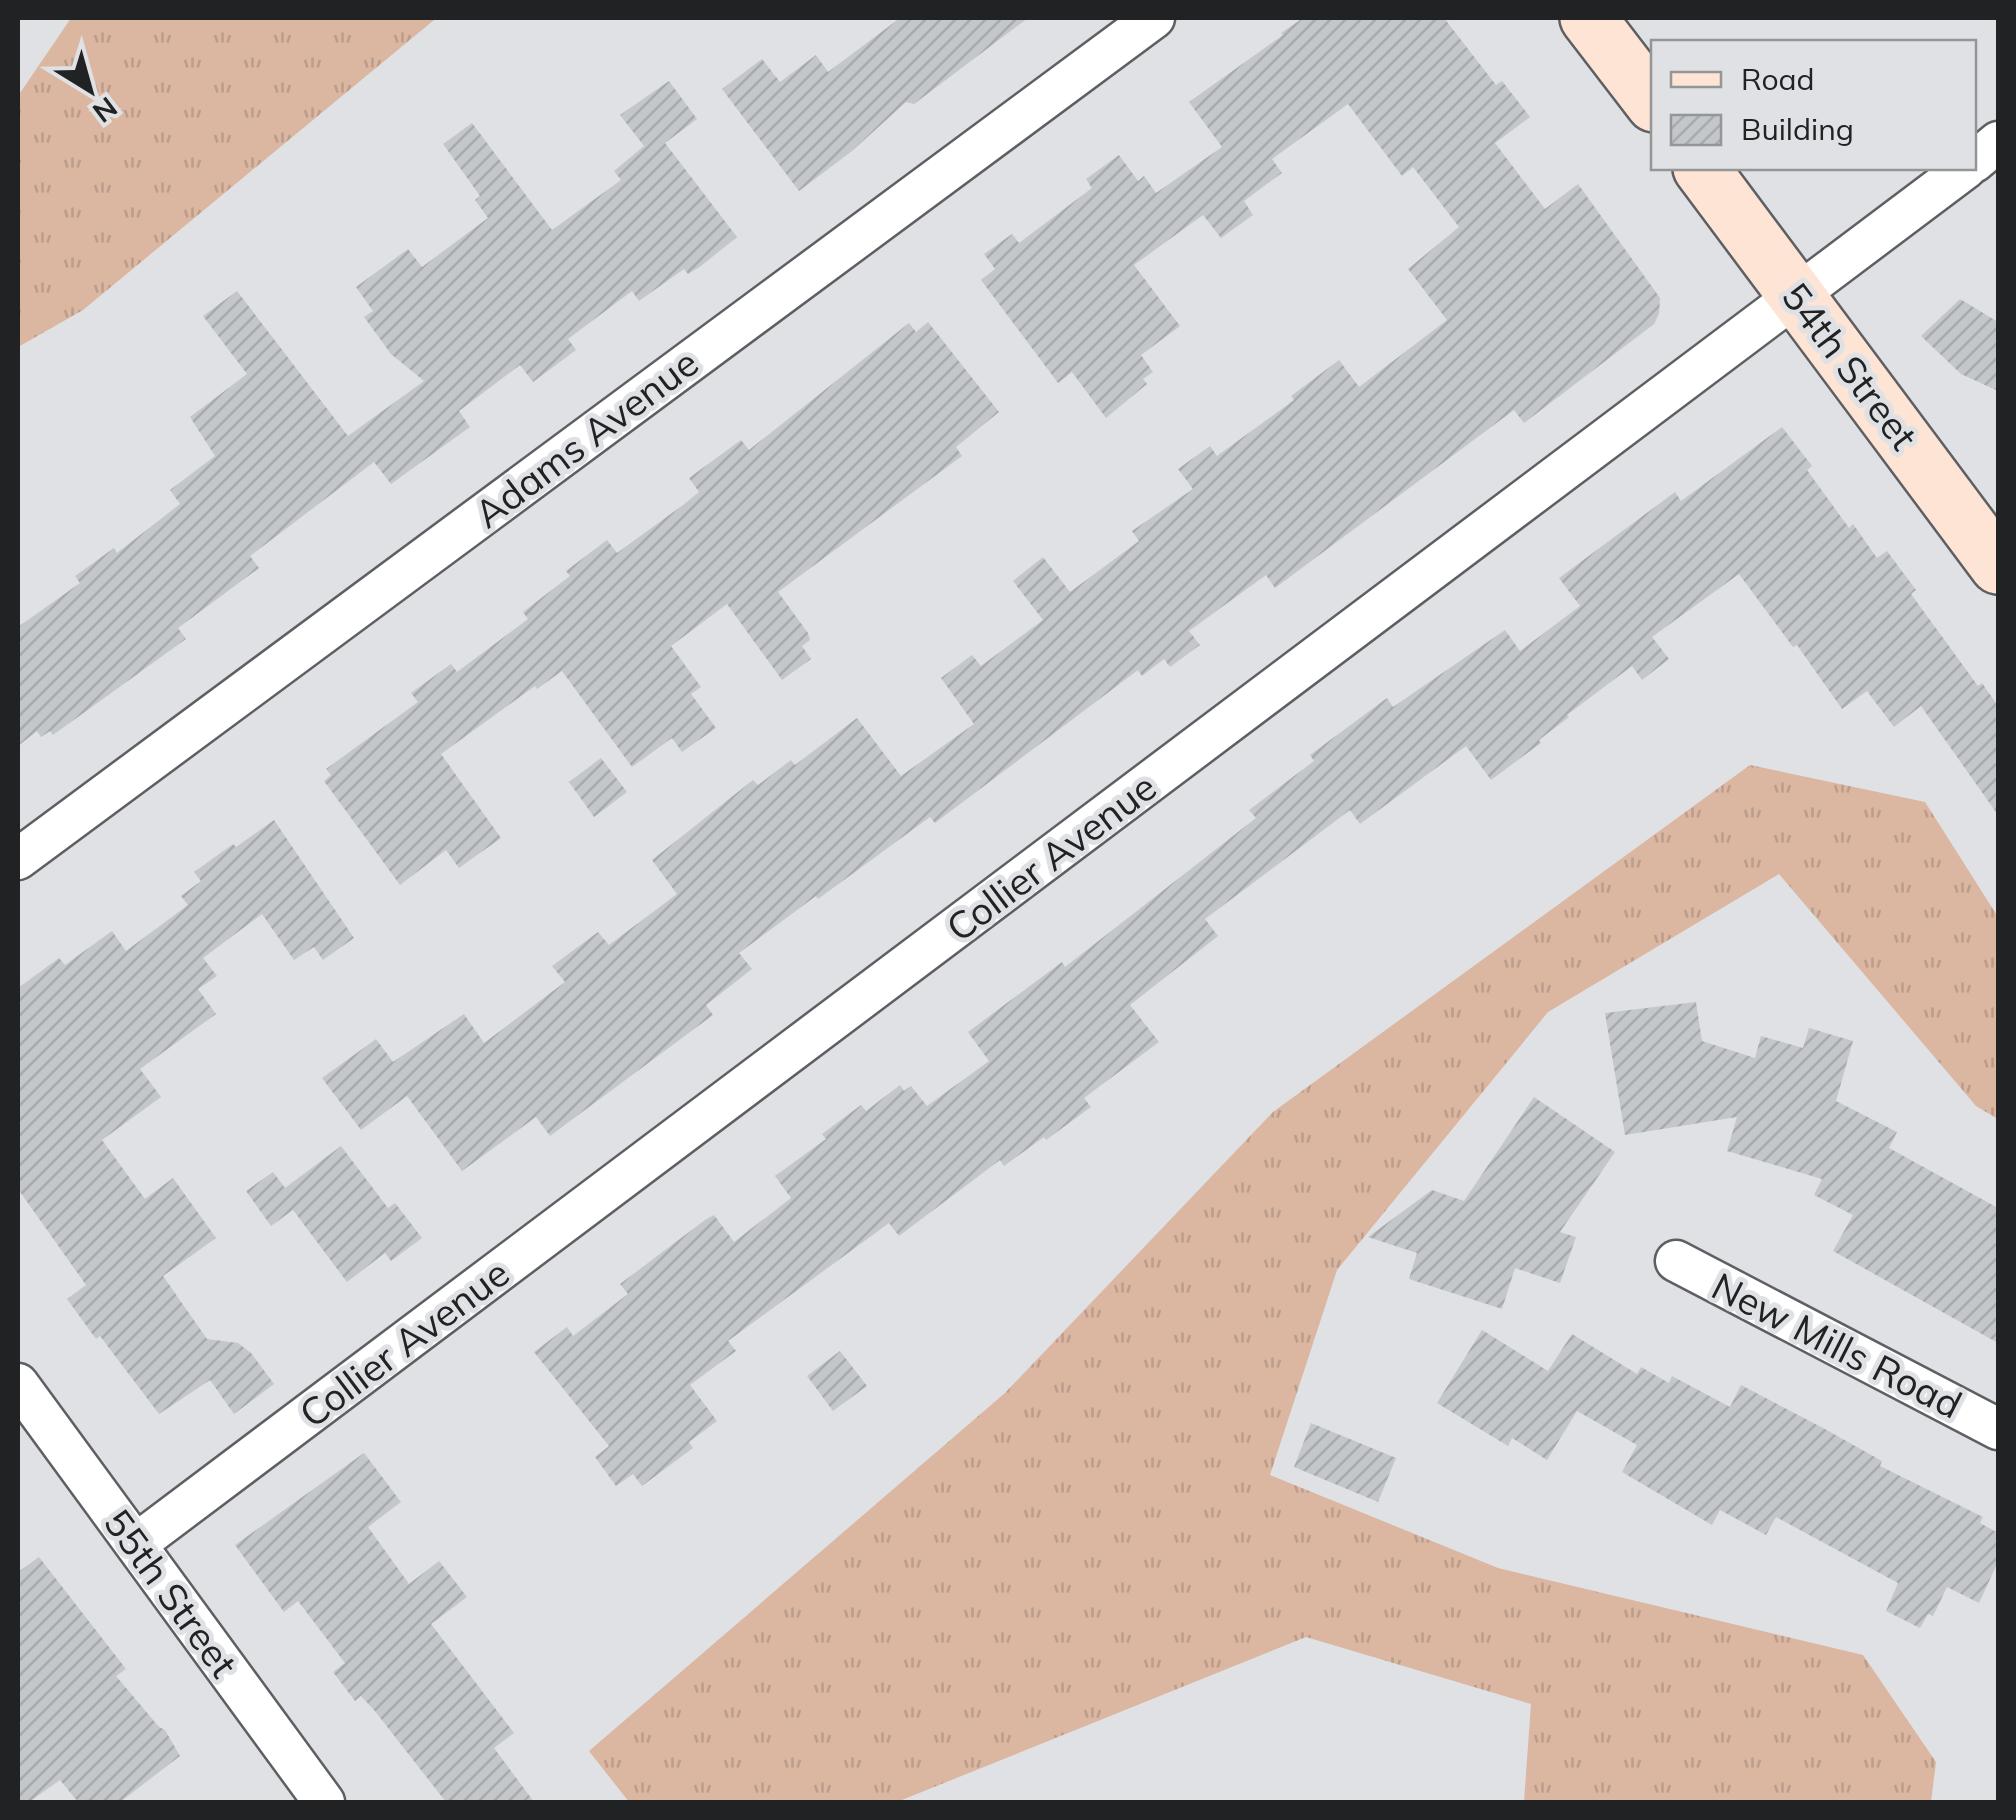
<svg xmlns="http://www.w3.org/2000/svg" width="2016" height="1820" viewBox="0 0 2016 1820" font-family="Mulish,sans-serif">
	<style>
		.grass { fill: url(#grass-tufts) }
		.building { fill: url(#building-hatch) }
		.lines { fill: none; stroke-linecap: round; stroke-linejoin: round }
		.street-casing { stroke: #5d5f62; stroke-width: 45 }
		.secondary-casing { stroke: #5d5f62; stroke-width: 60 }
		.street { stroke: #fff; stroke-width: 40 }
		.secondary { stroke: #fde4d4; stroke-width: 55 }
		.labels { text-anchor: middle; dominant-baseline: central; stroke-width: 10; stroke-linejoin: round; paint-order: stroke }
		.street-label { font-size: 38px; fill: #212223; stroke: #dfe1e5 }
	</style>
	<defs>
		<pattern id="grass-tufts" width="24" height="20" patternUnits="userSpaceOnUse" patternTransform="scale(2.5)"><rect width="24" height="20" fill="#dbb6a0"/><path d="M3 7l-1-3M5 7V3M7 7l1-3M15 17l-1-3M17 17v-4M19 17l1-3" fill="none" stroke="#bc9c8a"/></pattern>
		<pattern id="building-hatch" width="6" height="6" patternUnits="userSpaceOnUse" patternTransform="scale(2.5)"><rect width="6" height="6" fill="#c4c7ca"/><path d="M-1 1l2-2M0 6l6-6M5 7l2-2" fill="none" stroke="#a8abad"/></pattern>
	</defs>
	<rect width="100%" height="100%" fill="#dfe1e5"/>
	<!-- grass -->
	<g class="grass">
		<polygon points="71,18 440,18 434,20 83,310 18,347 18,96"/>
		<polygon points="1750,765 1925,802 1998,917 1998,1119 1976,1106 1779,874 1548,1012 1337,1270 1270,1475 1498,1568 1863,1655 1936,1762 1931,1802 1524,1802 1531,1704 1306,1637 897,1802 629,1802 589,1751 1005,1393 1273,1112"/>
	</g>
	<!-- building -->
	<g class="building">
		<polygon points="900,18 1028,18 914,104 906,102 852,151 799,191 722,89 762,59 780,82 816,55 828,72"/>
		<polygon points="1303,18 1444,18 1496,85 1502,81 1530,117 1495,143 1545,209 1578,184 1660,298 1659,314 1654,324 1524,423 1514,410 1275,588 1266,575 1189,631 1200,645 1170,667 1164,659 1142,676 1138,670 935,823 930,817 818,899 816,896 739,953 752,969 706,1005 713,1015 550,1136 536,1117 462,1171 407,1096 361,1130 322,1078 376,1039 393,1062 464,1014 484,1043 565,982 552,966 598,932 609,945 677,894 652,860 753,780 758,785 791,760 795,765 857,718 901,776 974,724 941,678 972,655 981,666 1043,620 1013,581 1043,557 1070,592 1139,541 1132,531 1193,489 1178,469 1210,446 1217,456 1294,400 1291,396 1339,360 1359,387 1447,320 1408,269 1459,227 1413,167 1402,176 1348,104 1272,159 1282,173 1244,201 1253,215 1221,238 1203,215 1134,265 1180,326 1141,355 1153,372 1143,379 1147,384 1106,418 1072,372 1058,383 981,280 995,269 984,254 1012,234 1019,243 1092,188 1086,179 1119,155 1138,181 1144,176 1156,193 1222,147 1189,102 1283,35 1281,33"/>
		<polygon points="669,81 697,119 665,143 737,237 701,266 688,274 684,269 639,301 632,291 568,339 576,350 533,382 520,365 459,411 470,427 391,484 374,462 250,556 259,568 178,628 186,639 53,735 50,731 41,737 37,731 18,746 18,627 80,583 75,576 114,548 117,553 180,504 170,490 215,456 190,417 247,374 203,316 237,291 348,436 424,381 391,354 364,317 373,311 356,287 408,249 422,267 488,218 475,200 480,196 443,144 472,123 552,230 621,180 614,171 644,146 620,115"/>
		<polygon points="1960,299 1998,322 1998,391 1961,374 1921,336"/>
		<polygon points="928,322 999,412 956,447 962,456 778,592 808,633 810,640 802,646 811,659 782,680 727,604 671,646 701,687 691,694 716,728 682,752 672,738 632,767 562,671 537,689 535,686 441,754 501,838 459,868 446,850 400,885 324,781 331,775 326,769 418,702 411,693 451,664 457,672 528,619 523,612 570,576 566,571 607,540 617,553 683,505 699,492 689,478 741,440 749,450 909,323 916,332"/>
		<polygon points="1782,427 1812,466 1807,470 1849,528 1853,524 1877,558 1887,551 1916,590 1911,594 1978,686 1982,683 1998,706 1998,815 1921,706 1894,727 1867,691 1842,709 1797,645 1793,647 1739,574 1652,637 1669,659 1642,680 1632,666 1567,715 1569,717 1539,740 1541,743 1491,780 1466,746 1360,824 1350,810 1205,919 1218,936 1130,1005 1159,1042 1084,1098 1091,1107 1046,1140 1044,1137 1004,1166 1000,1160 899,1236 889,1223 728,1341 736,1351 690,1385 717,1421 689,1442 693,1448 642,1486 633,1474 616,1486 595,1457 609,1446 534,1352 567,1327 573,1336 628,1294 620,1284 705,1220 714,1215 734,1242 791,1198 775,1176 826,1139 822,1134 861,1105 866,1111 900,1085 904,1091 911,1086 927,1106 989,1061 968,1032 1062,962 1065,967 1256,818 1249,810 1314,761 1310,755 1387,698 1393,707 1505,630 1520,651 1580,606 1559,578 1675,492 1681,501"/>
		<polygon points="601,758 627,792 594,817 569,782"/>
		<polygon points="274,820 354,938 323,960 314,947 294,960 262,914 203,958 217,976 198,989 216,1014 140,1069 161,1097 102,1140 145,1199 173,1178 216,1238 163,1276 207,1339 238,1343 251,1353 274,1384 234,1414 210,1380 159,1414 100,1336 96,1339 67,1299 86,1285 18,1189 18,988 59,958 65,965 112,931 126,951 188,905 181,896 201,881 194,872 233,844 236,847"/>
		<polygon points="1696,1002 1702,1041 1755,1058 1761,1036 1803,1048 1809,1028 1853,1041 1836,1101 1897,1132 1889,1148 1998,1208 1998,1343 1833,1251 1853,1215 1814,1195 1822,1179 1727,1151 1737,1117 1625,1135 1605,1013"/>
		<polygon points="1534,1097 1615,1152 1560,1232 1576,1237 1560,1283 1515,1268 1502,1309 1409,1279 1417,1253 1368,1237 1432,1190 1464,1201"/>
		<polygon points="341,1146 388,1208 395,1203 422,1238 391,1261 385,1253 347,1282 293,1210 271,1226 246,1191 273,1172 285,1188"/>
		<polygon points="1482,1330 1548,1371 1572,1334 1637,1374 1641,1367 1669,1383 1672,1376 1730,1407 1741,1385 1823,1428 1882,1461 1880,1466 1983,1517 1980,1523 1998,1533 1998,1562 1979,1603 1947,1587 1933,1616 1928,1614 1920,1628 1886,1611 1898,1583 1776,1517 1766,1535 1720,1510 1712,1525 1622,1472 1637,1445 1577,1411 1547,1460 1512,1438 1508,1446 1437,1403"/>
		<polygon points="840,1351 867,1386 833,1411 807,1376"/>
		<polygon points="1311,1423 1396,1458 1378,1502 1294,1467"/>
		<polygon points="364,1453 401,1502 368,1527 409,1584 439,1561 467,1597 431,1624 514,1733 494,1748 534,1802 446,1802 374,1710 361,1696 355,1701 333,1672 345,1663 298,1601 284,1612 235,1545"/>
		<polygon points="39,1557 126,1669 116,1676 159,1727 165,1730 180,1756 120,1802 78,1802 60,1780 29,1802 18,1802 18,1572"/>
	</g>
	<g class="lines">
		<defs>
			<g id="street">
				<polyline points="1974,162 1998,142"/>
				<polyline points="18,859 1154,18"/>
				<polyline points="1676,1261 1998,1429"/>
				<polyline points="18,1384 324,1802"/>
				<polyline points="136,1544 1966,168"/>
			</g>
			<g id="secondary">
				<polyline points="1588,18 1654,104"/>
				<polyline points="1701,168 1998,566"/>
			</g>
		</defs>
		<!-- street casing -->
		<use href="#street" class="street-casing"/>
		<!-- secondary casing -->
		<use href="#secondary" class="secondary-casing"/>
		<!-- street -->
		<use href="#street" class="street"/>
		<!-- secondary -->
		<use href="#secondary" class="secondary"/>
	</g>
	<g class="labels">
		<!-- street labels -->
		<g class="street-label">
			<text transform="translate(1850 366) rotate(53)">54th Street</text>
			<text transform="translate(586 438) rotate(-37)">Adams Avenue</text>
			<text transform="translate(1051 857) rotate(-37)">Collier Avenue</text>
			<text transform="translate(404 1343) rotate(-37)">Collier Avenue</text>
			<text transform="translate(1837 1345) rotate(27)">New Mills Road</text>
			<text transform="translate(171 1593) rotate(54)">55th Street</text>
		</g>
	</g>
	<!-- border -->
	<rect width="2016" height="1820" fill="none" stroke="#212223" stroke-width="40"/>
	<!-- legend -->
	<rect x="1651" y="40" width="325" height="130" fill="#dfe1e5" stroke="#939597" stroke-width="2.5"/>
	<rect x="1671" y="72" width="50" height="15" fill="#fde4d4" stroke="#939597" stroke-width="2.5"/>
	<text x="1741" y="90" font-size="30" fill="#212223">Road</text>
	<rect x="1671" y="115" width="50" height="30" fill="url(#building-hatch)" stroke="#939597" stroke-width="2.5"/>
	<text x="1741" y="140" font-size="30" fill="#212223">Building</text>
	<!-- north arrow -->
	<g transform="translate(90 90) rotate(143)" stroke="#dfe1e5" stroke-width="8" paint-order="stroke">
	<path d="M0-8L18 38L0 25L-18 38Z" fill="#212223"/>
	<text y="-15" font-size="28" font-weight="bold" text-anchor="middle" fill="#212223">N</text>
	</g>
</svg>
